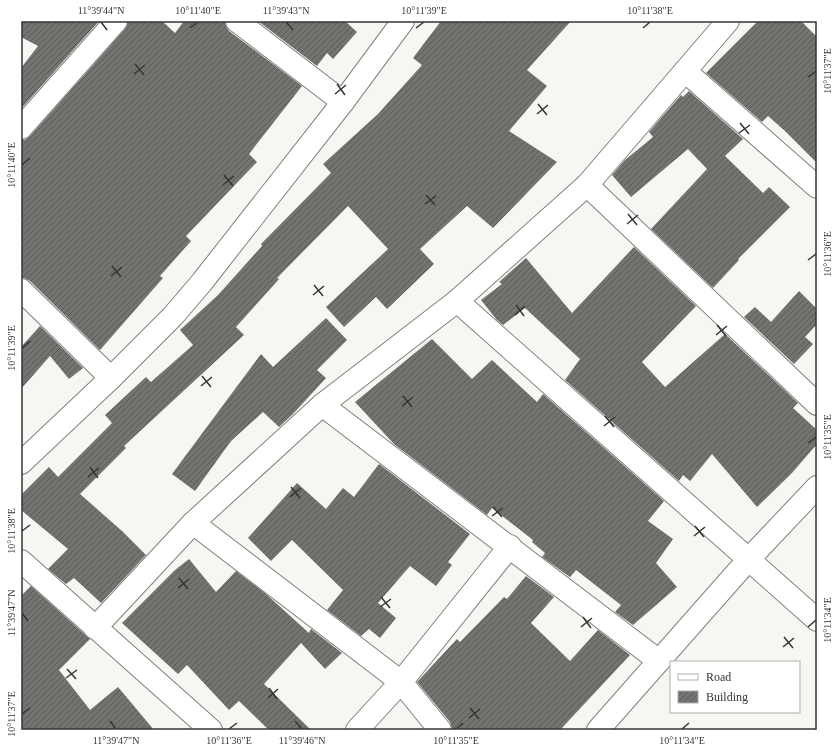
<svg xmlns="http://www.w3.org/2000/svg" width="838" height="751" viewBox="0 0 838 751" font-family="Georgia,serif">
	<style>
		.building { fill: url(#building-hatch) }
		.lines { fill: none; stroke-linecap: round; stroke-linejoin: round }
		.minor-casing { stroke: #81807d; stroke-width: 24 }
		.major-casing { stroke: #81807d; stroke-width: 24 }
		.minor { stroke: #fff; stroke-width: 22 }
		.major { stroke: #fff; stroke-width: 22 }
		.ticks { fill: none; stroke: #353534; stroke-width: 1.5 }
		.neatline { fill: none; stroke: #353534; stroke-width: 1.5 }
		.ticks-label { font-size: 10px; text-anchor: middle; fill: #353534 }
	</style>
	<defs>
		<pattern id="building-hatch" width="6" height="6" patternUnits="userSpaceOnUse"><rect width="6" height="6" fill="#737370"/><path d="M-1 1l2-2M0 6l6-6M5 7l2-2" fill="none" stroke="#5a5a58"/></pattern>
	</defs>
	<rect width="100%" height="100%" fill="#f7f6f2"/>
	<!-- building -->
	<g class="building">
		<polygon points="21,21 99,21 21,109 21,68 38,46 21,37"/>
		<polygon points="128,21 162,21 175,33 184,21 225,21 226,26 229,31 302,86 249,154 257,162 186,236 191,241 160,276 163,278 100,350 30,281 24,278 21,278 21,140 25,140 30,136 125,29"/>
		<polygon points="258,21 345,21 357,32 333,59 327,53 317,66"/>
		<polygon points="441,21 571,21 527,70 547,86 509,131 557,162 493,228 467,206 420,249 434,264 387,309 376,297 344,327 326,307 388,249 348,206 277,278 279,279 236,327 244,335 124,446 126,448 80,494 122,531 146,555 101,603 74,578 66,584 48,569 68,549 21,510 21,495 49,467 58,477 112,423 105,415 146,377 151,382 193,345 180,330 218,295 262,246 261,244 331,173 323,164 378,114 422,65 413,58"/>
		<polygon points="758,21 801,21 817,37 817,163 785,131 768,116 762,122 706,73"/>
		<polygon points="689,91 743,139 725,156 763,193 769,187 790,207 738,259 739,260 713,288 651,229 707,169 688,149 631,197 612,175 625,160 653,137 649,132 681,95 683,97"/>
		<polygon points="634,247 696,306 642,362 665,387 725,334 798,403 793,408 817,430 817,444 792,473 757,507 712,454 690,481 683,475 679,481 565,380 580,359 525,308 503,325 497,320 481,300 502,284 499,282 526,258 572,313"/>
		<polygon points="799,291 817,309 817,324 805,337 813,344 794,364 744,317 755,307 771,322"/>
		<polygon points="326,318 347,340 317,370 326,378 293,414 279,427 263,412 231,441 195,491 172,474 261,354 273,367"/>
		<polygon points="40,326 83,368 69,379 50,356 21,389 21,347"/>
		<polygon points="432,339 472,379 492,360 537,402 543,394 664,501 648,521 673,539 656,563 677,587 633,625 615,612 621,605 576,570 570,577 542,557 545,553 532,542 533,540 492,508 487,515 394,444 355,402"/>
		<polygon points="379,464 470,534 448,562 452,565 436,586 410,566 378,603 396,618 380,638 369,629 361,636 327,610 343,590 292,540 271,561 248,538 297,483 326,509 343,488 354,497"/>
		<polygon points="189,559 216,592 236,571 266,594 309,633 311,629 342,653 325,669 301,643 264,684 311,730 269,730 239,701 229,710 187,665 178,674 122,623 175,570"/>
		<polygon points="526,576 554,597 531,623 570,661 598,630 630,655 560,730 452,730 450,722 417,682 457,639 460,642 504,597 507,599"/>
		<polygon points="31,586 90,639 59,670 90,710 118,687 154,730 21,730 21,596"/>
	</g>
	<g class="lines">
		<defs>
			<g id="minor">
				<polyline points="237,21 343,102"/>
				<polyline points="685,71 817,187"/>
				<polyline points="21,128 116,21"/>
				<polyline points="587,185 817,404"/>
				<polyline points="21,290 111,378"/>
				<polyline points="457,301 817,620"/>
				<polyline points="322,405 659,661"/>
				<polyline points="193,523 401,682 440,730"/>
				<polyline points="21,561 211,730"/>
				<polyline points="95,628 193,523 322,405 457,301 587,185 728,21"/>
				<polyline points="357,730 401,682 510,546"/>
				<polyline points="598,730 748,560 817,487"/>
			</g>
			<polyline id="major" points="21,463 111,378 173,316 202,282 343,102 403,21"/>
		</defs>
		<!-- minor casing -->
		<use href="#minor" class="minor-casing"/>
		<!-- major casing -->
		<use href="#major" class="major-casing"/>
		<!-- minor -->
		<use href="#minor" class="minor"/>
		<!-- major -->
		<use href="#major" class="major"/>
	</g>
	<!-- ticks -->
	<path class="ticks" d="M101,22L107,30M286,22L293,30M190,28L198,22M416,28L424,22M643,28L650,22M135,64L144,75M134,74L145,65M808,77L816,71M337,84L345,95M335,94L346,85M538,104L547,115M537,114L548,105M740,123L749,134M739,133L750,125M22,165L30,158M224,175L233,186M223,185L234,176M426,195L435,205M425,204L436,196M628,214L637,225M627,224L638,215M808,260L816,254M112,266L121,277M111,276L122,267M314,285L323,296M313,295L324,286M516,305L524,316M515,315L525,306M717,325L726,336M716,335L727,326M22,348L30,341M202,376L211,387M201,386L212,377M403,396L412,407M402,406L413,397M605,416L614,427M604,426L615,417M808,443L816,437M90,467L98,478M88,477L99,468M291,487L300,498M290,497L301,488M493,507L502,517M492,516L503,508M695,526L704,537M22,531L30,525M694,536L705,527M179,578L188,589M178,588L189,579M381,597L390,608M380,607L391,599M22,613L28,621M583,617L591,628M581,627L592,618M808,627L816,620M784,637L793,648M783,647L794,638M67,669L76,679M66,678L77,670M269,688L277,699M268,698L278,689M470,708L479,719M22,714L30,708M469,718L480,709M110,721L116,729M295,721L302,729M229,729L237,723M456,729L463,723M682,729L689,723"/>
	<!-- border -->
	<rect width="838" height="751" fill="none" stroke="#ffffff" stroke-width="44"/>
	<!-- legend -->
	<rect x="670" y="661" width="130" height="52" fill="#ffffff" stroke="#aeaeae"/>
	<rect x="678" y="674" width="20" height="6" fill="#ffffff" stroke="#aeaeae"/>
	<text x="706" y="681" font-size="12" fill="#353534">Road</text>
	<rect x="678" y="691" width="20" height="12" fill="url(#building-hatch)" stroke="#aeaeae"/>
	<text x="706" y="701" font-size="12" fill="#353534">Building</text>
	<rect x="22" y="22" width="794" height="707" class="neatline"/>
	<g class="ticks-label">
		<text x="101" y="14">11°39'44"N</text>
		<text x="198" y="14">10°11'40"E</text>
		<text x="286" y="14">11°39'43"N</text>
		<text x="424" y="14">10°11'39"E</text>
		<text x="650" y="14">10°11'38"E</text>
		<text transform="translate(827 71) rotate(-90)" y="4">10°11'37"E</text>
		<text transform="translate(11 165) rotate(-90)" y="4">10°11'40"E</text>
		<text transform="translate(827 254) rotate(-90)" y="4">10°11'36"E</text>
		<text transform="translate(11 348) rotate(-90)" y="4">10°11'39"E</text>
		<text transform="translate(827 437) rotate(-90)" y="4">10°11'35"E</text>
		<text transform="translate(11 531) rotate(-90)" y="4">10°11'38"E</text>
		<text transform="translate(11 613) rotate(-90)" y="4">11°39'47"N</text>
		<text transform="translate(827 620) rotate(-90)" y="4">10°11'34"E</text>
		<text transform="translate(11 714) rotate(-90)" y="4">10°11'37"E</text>
		<text x="116" y="744">11°39'47"N</text>
		<text x="229" y="744">10°11'36"E</text>
		<text x="302" y="744">11°39'46"N</text>
		<text x="456" y="744">10°11'35"E</text>
		<text x="682" y="744">10°11'34"E</text>
	</g>
</svg>
